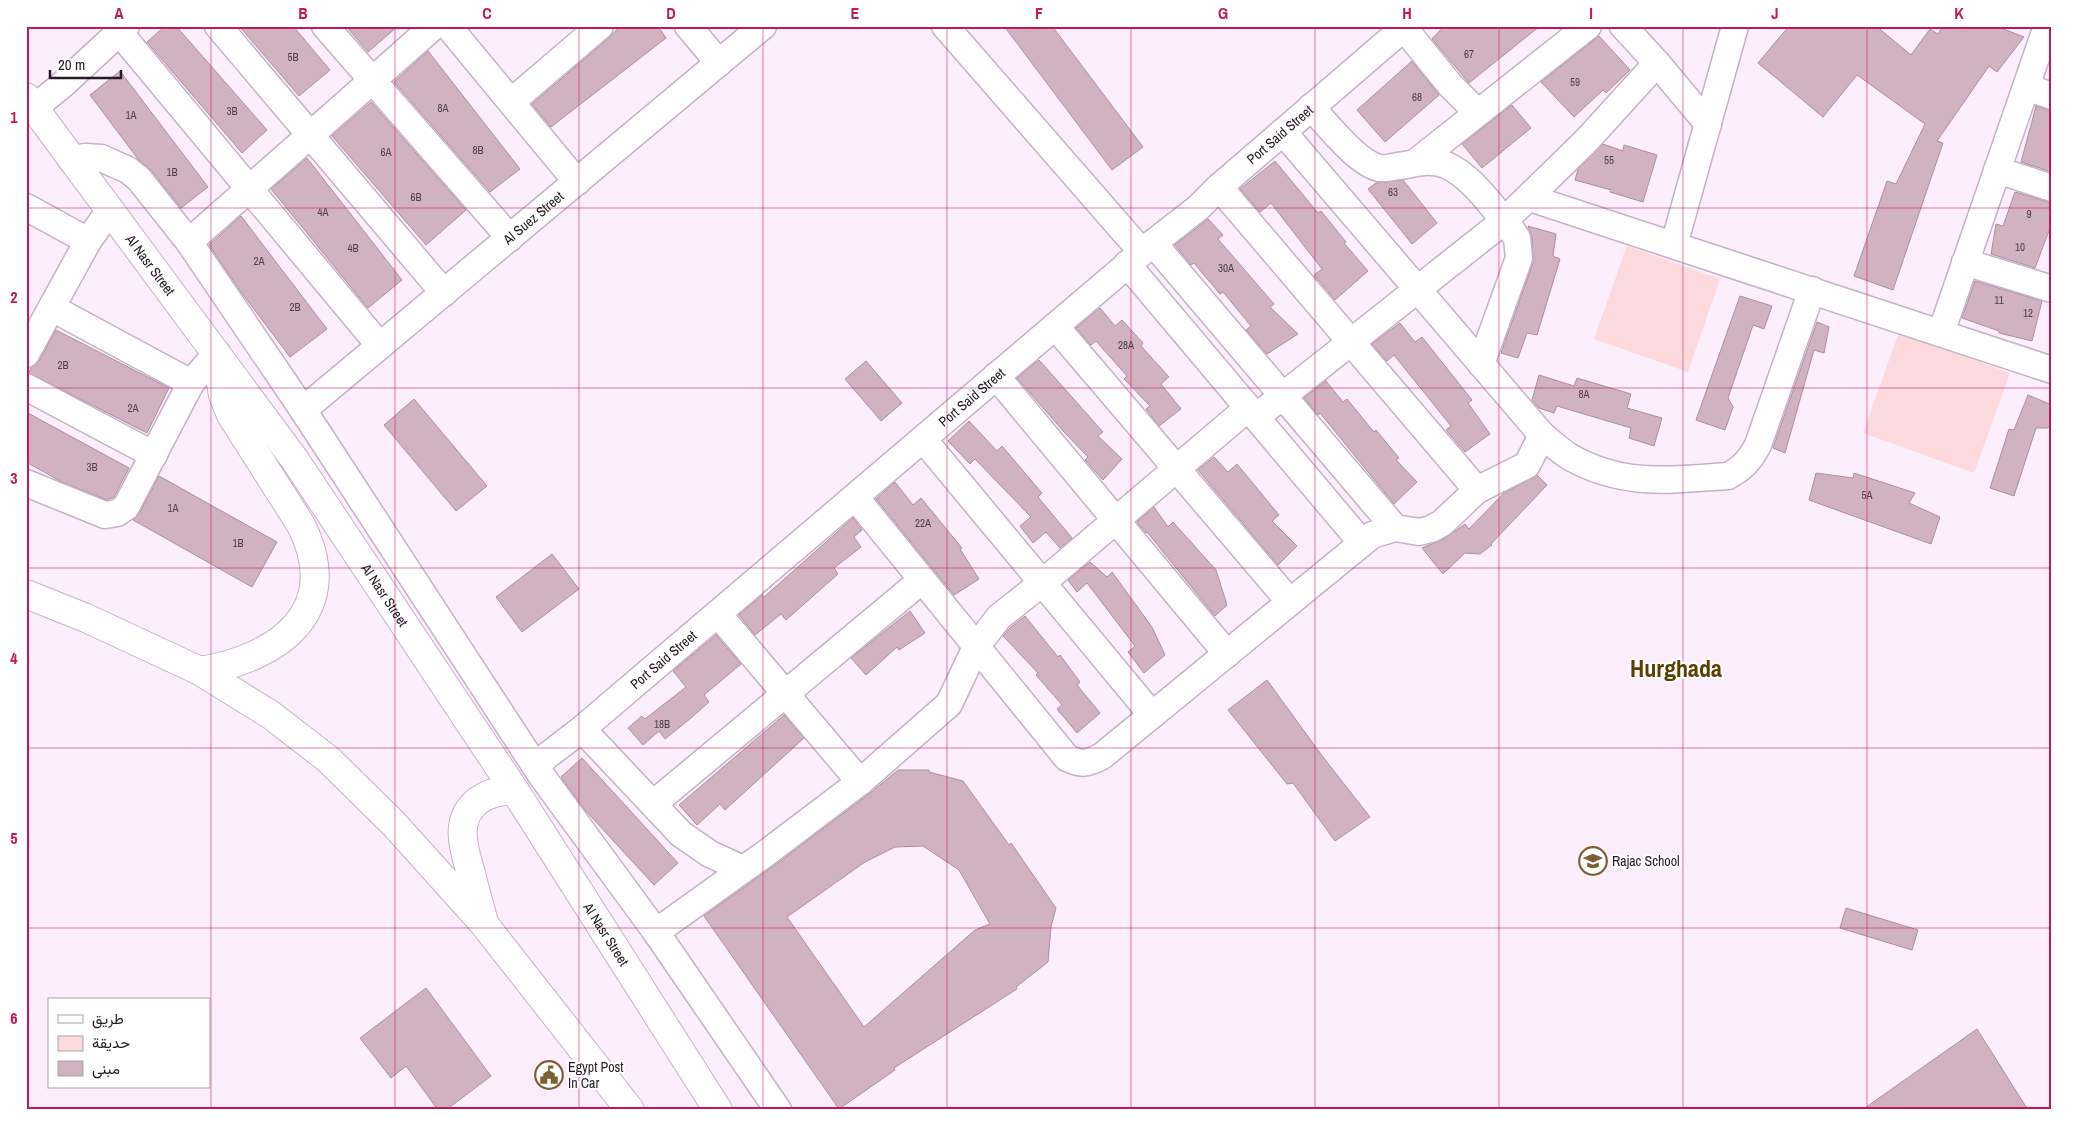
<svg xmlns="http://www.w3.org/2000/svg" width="2078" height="1136" viewBox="0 0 2078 1136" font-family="'Archivo Narrow',Vazirmatn,sans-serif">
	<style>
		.park { fill: #fcd9dd }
		.building { fill: #d1b2c1; stroke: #ad8f9e; fill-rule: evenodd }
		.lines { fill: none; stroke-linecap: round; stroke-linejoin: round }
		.street-casing { stroke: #c7b1c8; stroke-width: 29 }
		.primary-casing { stroke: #c7b1c8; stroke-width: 30 }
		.street { stroke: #fff; stroke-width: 26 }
		.primary { stroke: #fff; stroke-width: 28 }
		.grid { fill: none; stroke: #c2185b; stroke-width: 1; stroke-opacity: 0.55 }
		.labels { text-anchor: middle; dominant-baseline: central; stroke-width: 4; stroke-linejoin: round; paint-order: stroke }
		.number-label { font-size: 11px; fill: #4f414b }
		.street-label { font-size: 14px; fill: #241b24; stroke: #fff }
		.poi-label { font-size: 14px; fill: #241b24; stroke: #fff; text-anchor: start }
		.town-label { font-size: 24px; font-weight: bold; fill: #5b3d01; stroke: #fff }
		.neatline { fill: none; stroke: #c2185b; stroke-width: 2 }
		.grid-label { font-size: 16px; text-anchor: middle; font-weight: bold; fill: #c2185b }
	</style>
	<rect width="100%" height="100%" fill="#fceefc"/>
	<!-- park -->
	<g class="park">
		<polygon points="1627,246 1720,279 1688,372 1594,339"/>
		<polygon points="1899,332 2010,373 1974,473 1863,433"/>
	</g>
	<!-- building -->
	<g class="building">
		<polygon points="165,26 176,26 267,130 242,153 147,42"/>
		<polygon points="239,26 293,26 330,70 299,96"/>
		<polygon points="346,26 398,26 368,52"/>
		<polygon points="620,26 658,26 666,38 551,127 532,104 610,37"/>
		<polygon points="1004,26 1052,26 1143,147 1112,170"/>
		<polygon points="1444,26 1540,26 1469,83 1432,39"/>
		<polygon points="1789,26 1876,26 1911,55 1930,29 1938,34 1943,26 1996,26 2024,37 1997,72 1989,66 1937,141 1943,143 1893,290 1854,276 1887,181 1896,184 1925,124 1857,75 1823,117 1758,63"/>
		<polygon points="1599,36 1630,70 1606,93 1603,90 1574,117 1541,82"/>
		<polygon points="428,51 520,169 490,192 394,82"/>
		<polygon points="1412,61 1439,95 1385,142 1357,110"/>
		<polygon points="120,71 208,187 181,208 151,170 138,159 90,95"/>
		<polygon points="371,102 466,210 426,245 332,136"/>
		<polygon points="1512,105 1531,128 1482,168 1462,144"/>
		<polygon points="2036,106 2052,111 2052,172 2021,162"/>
		<polygon points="1603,144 1623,151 1624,145 1657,155 1643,202 1610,192 1611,190 1575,180 1578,169"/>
		<polygon points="307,158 402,280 368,308 271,189"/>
		<polygon points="1275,161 1318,213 1321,211 1346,242 1344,243 1368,271 1335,300 1314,275 1322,269 1271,203 1260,212 1240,189"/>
		<polygon points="1403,180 1437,223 1412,244 1368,189 1376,183"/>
		<polygon points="2015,192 2052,203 2052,223 2035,268 1991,254 1996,224 2003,226"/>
		<polygon points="241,216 327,329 290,357 241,292 209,245"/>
		<polygon points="1208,219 1223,235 1218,239 1274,304 1270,307 1298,334 1267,354 1246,330 1251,326 1223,292 1220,294 1194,263 1191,265 1175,245"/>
		<polygon points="1528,226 1556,234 1553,256 1560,259 1537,335 1527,333 1518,358 1501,353 1533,263 1532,237"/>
		<polygon points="1975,281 2042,301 2032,341 1999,333 1999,331 1962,318"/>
		<polygon points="1740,296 1772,306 1764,329 1753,325 1728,398 1733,407 1725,430 1696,420"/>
		<polygon points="1100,308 1115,326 1122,320 1143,343 1141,346 1169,377 1161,384 1181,409 1159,426 1146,409 1150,406 1124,379 1127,376 1096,341 1091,345 1076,328"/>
		<polygon points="1817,322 1829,327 1824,353 1814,350 1785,453 1773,448"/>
		<polygon points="1400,323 1415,342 1422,337 1472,400 1468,403 1490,434 1465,452 1446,430 1451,426 1394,355 1387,361 1372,344"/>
		<polygon points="56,330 169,388 147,433 29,373 31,368 39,361"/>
		<polygon points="1039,360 1103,432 1098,436 1122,459 1103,480 1085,460 1088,457 1064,432 1017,378"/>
		<polygon points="866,361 902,403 881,421 845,379"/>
		<polygon points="1539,375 1574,386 1577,378 1631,394 1627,408 1662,418 1654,446 1629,438 1631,428 1557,406 1554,413 1539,408 1532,400"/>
		<polygon points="1326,381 1343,402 1347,399 1374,432 1376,430 1399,458 1396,460 1417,482 1394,504 1320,413 1318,415 1304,398"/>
		<polygon points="2028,395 2052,405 2052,420 2048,428 2036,428 2014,496 1990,488 2009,429 2014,430"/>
		<polygon points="414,399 487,486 456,511 384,425"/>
		<polygon points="26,412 129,468 114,497 107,500 62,482 26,462"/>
		<polygon points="969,421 997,451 1002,446 1042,493 1038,497 1072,538 1060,548 1046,532 1033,543 1020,526 1031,517 975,459 970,464 948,441"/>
		<polygon points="1214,457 1228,472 1237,464 1279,515 1272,521 1297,546 1278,565 1198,470"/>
		<polygon points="1816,473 1853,478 1854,473 1915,493 1909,503 1940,517 1931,544 1809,500"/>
		<polygon points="1537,475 1547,485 1491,544 1492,545 1480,554 1465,553 1443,574 1422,548 1444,539 1465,524 1469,529 1503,494"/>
		<polygon points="159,476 277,542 252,587 133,520 139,514"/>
		<polygon points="895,482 913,505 921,498 962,548 960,549 979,579 954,595 876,499"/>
		<polygon points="1154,507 1168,527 1173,522 1216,570 1227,605 1215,616 1147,532 1146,533 1137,522"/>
		<polygon points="853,518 862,530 854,537 861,547 834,568 838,574 786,620 781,614 755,635 739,615 762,595 764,597"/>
		<polygon points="552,554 579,589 522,632 496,597"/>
		<polygon points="1090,562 1107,577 1112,572 1152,627 1165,655 1144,673 1128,652 1135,646 1087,583 1077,592 1068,580"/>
		<polygon points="910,611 925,633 899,650 897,647 866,675 851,658"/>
		<polygon points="1025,616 1058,657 1060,655 1080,682 1077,685 1100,713 1077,733 1057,709 1062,705 1036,675 1038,673 1003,636 1010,628"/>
		<polygon points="716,635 741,664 704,695 709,702 691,718 665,739 659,731 643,745 628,728 642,716 645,719 686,687 673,671"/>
		<polygon points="1267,680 1323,757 1370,817 1335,841 1293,783 1287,784 1228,710"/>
		<polygon points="784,715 804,738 725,810 720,804 697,825 679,805"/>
		<polygon points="582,758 678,863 654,885 585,810 561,777"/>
		<path d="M898,770H929V772L963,781L1009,845L1011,843L1056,908L1051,927L1048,962L1016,987L1017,989L894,1068L895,1070L839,1109L704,916L778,863L869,794ZM923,846L959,870L990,924L975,930L864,1027L787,917L865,862L895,847Z"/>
		<polygon points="1846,908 1918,930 1912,950 1840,928"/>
		<polygon points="426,988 491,1076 446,1110 438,1110 406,1066 391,1078 360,1038"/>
		<polygon points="1977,1029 2028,1110 1862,1110"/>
	</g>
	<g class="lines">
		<defs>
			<g id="street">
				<polyline points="218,26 444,293"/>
				<polyline points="325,26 510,238"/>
				<polyline points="448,26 577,182"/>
				<polyline points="688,26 719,63"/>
				<polyline points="945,26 1142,252"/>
				<polyline points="1623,26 1657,63 1708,124"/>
				<polyline points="1404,28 1450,85 1477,112"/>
				<polyline points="119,32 380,346"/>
				<polyline points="2026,87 2052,96"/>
				<polyline points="511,102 600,26"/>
				<path d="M1311,107C1328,125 1356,162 1379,168C1384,169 1393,167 1398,166C1416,164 1428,158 1446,165C1472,176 1493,208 1511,229L1517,238L1519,258L1481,364"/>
				<polyline points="34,108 61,86 126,26"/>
				<path d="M1283,132L1542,435C1551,442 1560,451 1570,457C1623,487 1670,480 1728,476C1743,468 1750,460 1758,445L1812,290"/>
				<polyline points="71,159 86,157 101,158 128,170 139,179 189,242 303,410 541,775 656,932 778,1110"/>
				<polyline points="1416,162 1588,26"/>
				<polyline points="1997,170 2052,188"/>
				<polyline points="1219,187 1477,490"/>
				<polyline points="1530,198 2052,370"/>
				<polyline points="26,207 88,241"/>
				<polyline points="189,242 434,26"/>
				<polyline points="1153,243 1395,528"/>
				<polyline points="1674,245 1735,26"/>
				<polyline points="1965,262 2052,289"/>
				<polyline points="1127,264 1362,543"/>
				<polyline points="52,308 191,383"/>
				<polyline points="1055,326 1290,602"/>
				<polyline points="1941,333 2047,26"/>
				<polyline points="26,354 88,241 110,210"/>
				<polyline points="996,376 1227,654"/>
				<polyline points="26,387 154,455"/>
				<path id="s1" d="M303,410L763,26"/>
				<polyline points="1256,417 1504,221 1587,140 1657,63"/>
				<polyline points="923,439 1152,715"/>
				<polyline points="26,483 105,515 117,513 126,507 191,383 217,353"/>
				<path d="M855,497L1067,758C1082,765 1087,764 1102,756L1372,535L1395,528L1419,532L1431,529L1442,523L1477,490L1527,465L1542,435"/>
				<polyline points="718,614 860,782"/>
				<polyline points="582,729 681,834 710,854 743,869"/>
				<path id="s2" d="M535,765L582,729L1153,243L1198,208L1219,187L1406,26"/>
				<polyline points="653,804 922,580"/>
				<polyline points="656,932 769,851 860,782 949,704 976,647 999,617 1042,583 1248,408"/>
			</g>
			<g id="primary">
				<path id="s3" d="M26,97L295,460L515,791L718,1110"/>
				<polyline points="26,594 86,618 200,671 271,715 328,759 394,824 484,924 630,1110"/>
				<path d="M200,671C279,658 344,611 301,525L231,415L223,395L217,358"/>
				<path d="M483,919C479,904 475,889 471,874C464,849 453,819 479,800C491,792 502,790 515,791"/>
			</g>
		</defs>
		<!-- street casing -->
		<use href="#street" class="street-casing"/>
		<!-- primary casing -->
		<use href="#primary" class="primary-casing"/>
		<!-- street -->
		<use href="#street" class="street"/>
		<!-- primary -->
		<use href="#primary" class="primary"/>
	</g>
	<!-- grid -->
	<path class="grid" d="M211,26V1110M395,26V1110M579,26V1110M763,26V1110M947,26V1110M1131,26V1110M1315,26V1110M1499,26V1110M1683,26V1110M1867,26V1110M26,208H2052M26,388H2052M26,568H2052M26,748H2052M26,928H2052"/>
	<!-- icons -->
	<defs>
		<symbol id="school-ring" viewBox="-11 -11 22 22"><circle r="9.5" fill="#fff" stroke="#7c5f32" stroke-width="1.5"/><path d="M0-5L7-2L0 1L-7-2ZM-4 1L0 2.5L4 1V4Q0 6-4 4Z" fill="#7c5f32"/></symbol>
		<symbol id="civic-ring" viewBox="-11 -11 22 22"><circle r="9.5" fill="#fff" stroke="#7c5f32" stroke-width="1.5"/><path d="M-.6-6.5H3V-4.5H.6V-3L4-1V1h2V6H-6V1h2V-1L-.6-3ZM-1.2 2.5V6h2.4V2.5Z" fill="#7c5f32"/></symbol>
	</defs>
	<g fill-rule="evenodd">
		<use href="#school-ring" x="1577" y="845" width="32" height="32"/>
		<use href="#civic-ring" x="533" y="1059" width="32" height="32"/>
	</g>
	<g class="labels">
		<!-- number labels -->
		<g class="number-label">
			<text x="1469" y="54">67</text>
			<text x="293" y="57">5B</text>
			<text x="1575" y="82">59</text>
			<text x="1417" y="97">68</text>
			<text x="443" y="108">8A</text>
			<text x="232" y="111">3B</text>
			<text x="131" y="115">1A</text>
			<text x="478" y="150">8B</text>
			<text x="386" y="152">6A</text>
			<text x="1609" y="160">55</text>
			<text x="172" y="172">1B</text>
			<text x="1393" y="192">63</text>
			<text x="416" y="197">6B</text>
			<text x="323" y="212">4A</text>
			<text x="2029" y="214">9</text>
			<text x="2020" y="247">10</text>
			<text x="353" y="248">4B</text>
			<text x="259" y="261">2A</text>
			<text x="1226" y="268">30A</text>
			<text x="1999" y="300">11</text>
			<text x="295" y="307">2B</text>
			<text x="2028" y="313">12</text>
			<text x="1126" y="345">28A</text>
			<text x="63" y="365">2B</text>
			<text x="1584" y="394">8A</text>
			<text x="133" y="408">2A</text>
			<text x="92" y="467">3B</text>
			<text x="1867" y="495">5A</text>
			<text x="173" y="508">1A</text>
			<text x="923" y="523">22A</text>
			<text x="238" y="543">1B</text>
			<text x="662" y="724">18B</text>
		</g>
		<!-- street labels -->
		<g class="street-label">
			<text stroke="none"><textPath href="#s2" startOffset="976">Port Said Street</textPath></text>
			<text stroke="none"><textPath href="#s1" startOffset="300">Al Suez Street</textPath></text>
			<text stroke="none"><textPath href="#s3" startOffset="209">Al Nasr Street</textPath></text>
			<text stroke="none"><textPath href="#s2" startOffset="571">Port Said Street</textPath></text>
			<text stroke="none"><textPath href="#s3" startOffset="614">Al Nasr Street</textPath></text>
			<text stroke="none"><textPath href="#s2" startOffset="166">Port Said Street</textPath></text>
			<text stroke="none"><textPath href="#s3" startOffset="1019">Al Nasr Street</textPath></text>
		</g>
		<!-- poi labels -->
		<g class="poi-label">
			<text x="1612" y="861">Rajac School</text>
			<text x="568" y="1067">Egypt Post<tspan x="568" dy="16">In Car</tspan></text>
		</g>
		<!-- town labels -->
		<g class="town-label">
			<text x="1676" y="668">Hurghada</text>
		</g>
	</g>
	<!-- border -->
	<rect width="2078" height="1136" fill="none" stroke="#ffffff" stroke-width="55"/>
	<!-- legend -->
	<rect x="48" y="998" width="162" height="90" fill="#ffffff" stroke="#a7a4a7"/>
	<rect x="58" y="1015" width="25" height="8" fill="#ffffff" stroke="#a7a4a7"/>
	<text x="92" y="1024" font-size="15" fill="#241b24">طريق</text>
	<rect x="58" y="1036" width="25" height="15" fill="#fcd9dd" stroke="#a7a4a7"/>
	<text x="92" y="1048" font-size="15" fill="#241b24">حديقة</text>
	<rect x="58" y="1061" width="25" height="15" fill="#d1b2c1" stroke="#a7a4a7"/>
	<text x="92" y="1074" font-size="15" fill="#241b24">مبنى</text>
	<!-- scale -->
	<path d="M50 70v8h71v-8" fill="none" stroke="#241b24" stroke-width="2.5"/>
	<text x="58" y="70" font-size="15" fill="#241b24" stroke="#ffffff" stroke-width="4" paint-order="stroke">20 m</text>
	<rect x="28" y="28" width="2022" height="1080" class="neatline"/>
	<g class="grid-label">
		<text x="119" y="19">A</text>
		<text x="303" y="19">B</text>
		<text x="487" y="19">C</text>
		<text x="671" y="19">D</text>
		<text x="855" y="19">E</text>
		<text x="1039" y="19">F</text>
		<text x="1223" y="19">G</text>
		<text x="1407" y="19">H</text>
		<text x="1591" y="19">I</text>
		<text x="1775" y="19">J</text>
		<text x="1959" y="19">K</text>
		<text x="14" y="123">1</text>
		<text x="14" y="303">2</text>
		<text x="14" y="484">3</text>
		<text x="14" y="664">4</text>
		<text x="14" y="844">5</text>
		<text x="14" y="1024">6</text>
	</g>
</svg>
